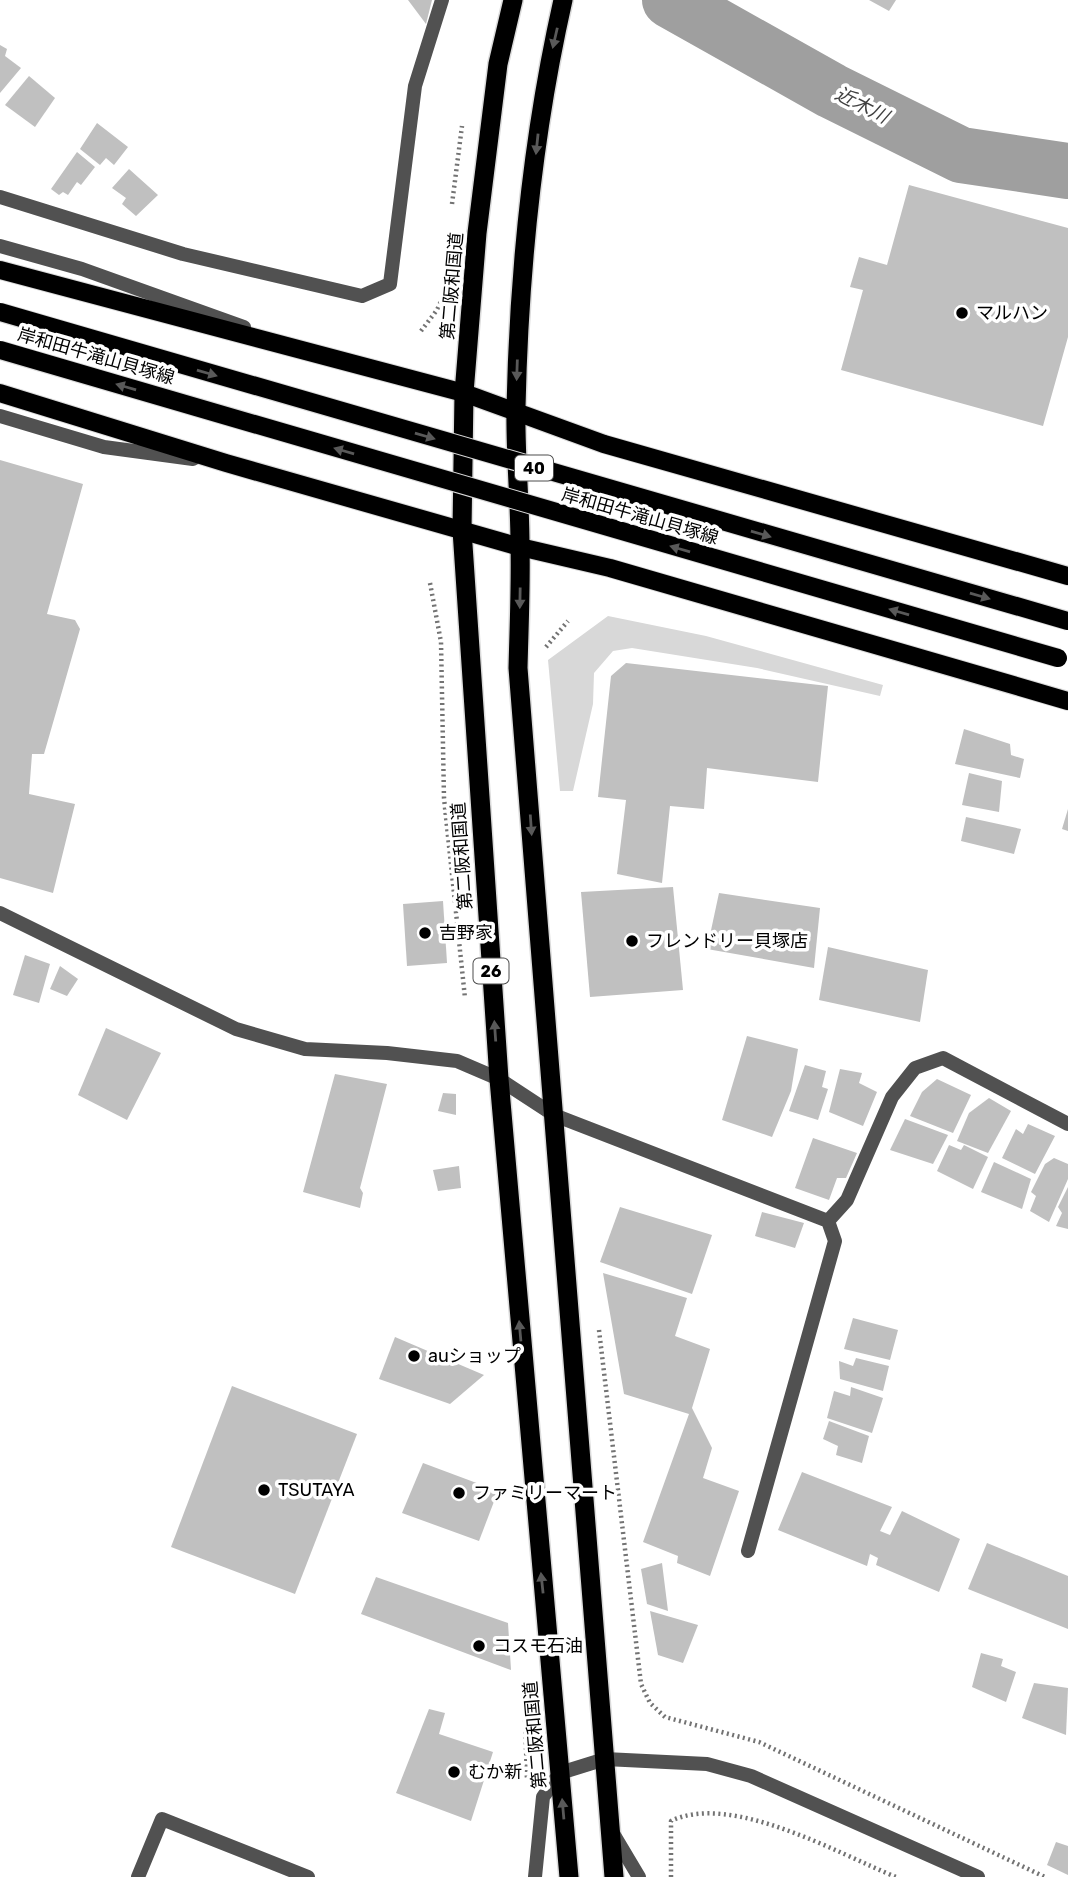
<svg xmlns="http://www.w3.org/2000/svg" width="1068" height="1877" viewBox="0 0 1068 1877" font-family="Rubik,'Noto Sans JP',sans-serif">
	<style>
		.green { fill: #d8d8d8 }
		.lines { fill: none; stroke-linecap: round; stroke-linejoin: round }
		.river { stroke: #9f9f9f; stroke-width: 56 }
		.building { fill: #c0c0c0 }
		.primary-casing { stroke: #dbdbdb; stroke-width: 20 }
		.trunk-casing { stroke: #dbdbdb; stroke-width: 22 }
		.path { stroke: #737373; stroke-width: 4.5; stroke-dasharray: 2 3.5; stroke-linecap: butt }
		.minor { stroke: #515151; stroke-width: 14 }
		.tertiary { stroke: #515151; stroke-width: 14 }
		.primary { stroke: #000; stroke-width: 18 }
		.trunk { stroke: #000; stroke-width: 19 }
		.primary-bridge-casing { stroke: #dbdbdb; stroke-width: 20; stroke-linecap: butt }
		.primary-bridge { stroke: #000; stroke-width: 18 }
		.oneway { fill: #595959 }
		.poi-dot { fill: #000; stroke: #fff; stroke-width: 2.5 }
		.labels { text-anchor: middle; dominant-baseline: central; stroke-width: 7; stroke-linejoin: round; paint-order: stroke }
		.shield { fill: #fff; stroke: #4c4c4c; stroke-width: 2 }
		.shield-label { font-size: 16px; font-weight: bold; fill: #000 }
		.street-label { font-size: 18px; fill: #000; stroke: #fff }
		.poi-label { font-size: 18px; fill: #000; stroke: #fff; text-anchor: start }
		.water-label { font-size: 19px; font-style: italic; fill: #404040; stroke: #fff }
	</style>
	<rect width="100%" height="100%" fill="#fff"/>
	<!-- green -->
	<polygon class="green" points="608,616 706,636 883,685 880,696 757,668 632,648 613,651 594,673 593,704 573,791 560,791 548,660"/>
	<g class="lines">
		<!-- river -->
		<polyline class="river" points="670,0 832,91 961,155 1068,171"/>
	</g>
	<!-- building -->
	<g class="building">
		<polygon points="408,0 432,0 426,24"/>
		<polygon points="869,0 896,0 889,11"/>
		<polygon points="0,45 7,49 5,56 21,68 0,93"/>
		<polygon points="29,76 55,98 35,127 5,105"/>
		<polygon points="97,123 128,147 114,165 106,158 100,165 80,149"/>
		<polygon points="77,152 95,167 81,185 77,182 68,195 63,192 59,195 51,189"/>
		<polygon points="129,169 158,195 136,216 122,204 126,198 112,188"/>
		<polygon points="909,185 1068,228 1068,337 1043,426 841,370 863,290 850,287 859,257 887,265"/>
		<polygon points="0,460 83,484 47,614 75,620 80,629 44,754 32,754 29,794 75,804 53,893 0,878"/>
		<polygon points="626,663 828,686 818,782 707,768 704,809 670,806 662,883 617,874 626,800 598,797 611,676"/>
		<polygon points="964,729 1010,744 1011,755 1024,759 1020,778 955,764"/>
		<polygon points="969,773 1002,781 999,812 962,805"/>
		<polygon points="1068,809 1068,831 1062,829"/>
		<polygon points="966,817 1021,829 1014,854 961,841"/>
		<polygon points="673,887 683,990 590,997 581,892"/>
		<polygon points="719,893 820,908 814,968 707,949"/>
		<polygon points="443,901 447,963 407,966 403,904"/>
		<polygon points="828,947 928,970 920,1022 819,1000"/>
		<polygon points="25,955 50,964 39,1003 13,995"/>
		<polygon points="60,966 78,979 67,996 50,989"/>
		<polygon points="106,1028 161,1053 127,1120 78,1095"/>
		<polygon points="747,1036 798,1049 791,1091 772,1137 722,1120"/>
		<polygon points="805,1065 826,1071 822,1087 828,1089 818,1120 789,1111"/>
		<polygon points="840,1069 862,1073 859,1083 877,1092 863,1126 829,1112"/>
		<polygon points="335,1074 387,1084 360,1188 363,1193 360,1208 303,1192"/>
		<polygon points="937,1079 971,1095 953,1133 910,1116 922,1092"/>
		<polygon points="443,1093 456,1094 456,1115 438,1111"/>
		<polygon points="989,1098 1011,1111 988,1153 957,1141 969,1113"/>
		<polygon points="905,1119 948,1135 933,1164 890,1150"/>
		<polygon points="1028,1124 1055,1136 1035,1174 1002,1158 1016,1129 1023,1134"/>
		<polygon points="813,1138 857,1153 846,1178 837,1178 829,1200 795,1188"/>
		<polygon points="949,1145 961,1150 964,1145 988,1157 973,1189 937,1171"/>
		<polygon points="1054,1158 1068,1164 1068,1179 1049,1222 1030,1211 1036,1196 1031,1192 1045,1164"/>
		<polygon points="994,1162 1031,1179 1022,1209 981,1192"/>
		<polygon points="459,1166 461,1188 438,1191 433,1170"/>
		<polygon points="1068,1187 1068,1229 1056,1226 1062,1213 1058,1207"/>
		<polygon points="620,1207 712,1235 692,1294 600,1262"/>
		<polygon points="762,1212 804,1223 795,1248 755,1236"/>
		<polygon points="603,1273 687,1298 675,1336 710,1349 692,1408 712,1448 703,1478 739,1491 710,1576 677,1563 678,1556 643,1542 689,1414 624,1394"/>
		<polygon points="853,1318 898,1330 890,1360 844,1349"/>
		<polygon points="395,1337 484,1375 450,1404 379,1379"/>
		<polygon points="856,1358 889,1366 883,1391 840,1379 839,1361 853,1366"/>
		<polygon points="232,1386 357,1434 295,1594 171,1547"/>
		<polygon points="851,1387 883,1398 872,1433 827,1418 834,1391 850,1396"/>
		<polygon points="829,1421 869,1436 862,1463 836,1455 838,1446 823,1439"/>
		<polygon points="423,1463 498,1491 479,1541 402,1513"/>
		<polygon points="802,1472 892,1507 880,1531 890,1535 902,1511 960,1539 939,1592 876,1565 878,1558 870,1554 867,1566 778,1530"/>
		<polygon points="987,1543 1068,1576 1068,1629 968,1589"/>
		<polygon points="662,1563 668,1611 647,1604 641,1569"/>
		<polygon points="376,1577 508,1623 511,1670 361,1614"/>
		<polygon points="650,1611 698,1625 683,1663 658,1655"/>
		<polygon points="981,1653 1003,1659 1001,1666 1016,1672 1006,1702 972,1687"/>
		<polygon points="1034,1683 1068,1688 1066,1735 1022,1718"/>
		<polygon points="429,1709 445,1713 439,1734 493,1752 471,1821 396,1793"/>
		<polygon points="1056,1842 1068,1846 1068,1875 1047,1865"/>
	</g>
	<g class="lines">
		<defs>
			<g id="primary">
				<polyline points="0,270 464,393 604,444 1068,576"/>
				<polyline points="0,393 226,463 520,547 610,568 1068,701"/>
			</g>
			<g id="trunk">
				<polyline points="513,0 498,64 477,233 464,393 462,530 499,1079 569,1877"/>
				<path d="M563,0C533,133 519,271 516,407C515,453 520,499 520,545C521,586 519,627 518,668L614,1877"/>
			</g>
		</defs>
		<!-- primary casing -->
		<use href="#primary" class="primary-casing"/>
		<!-- trunk casing -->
		<use href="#trunk" class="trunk-casing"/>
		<!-- path -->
		<g class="path">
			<polyline points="452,204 462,126"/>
			<polyline points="421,331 437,310 446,290"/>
			<polyline points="430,583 441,642 444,798 465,998"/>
			<polyline points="546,647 568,621"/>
			<polyline points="599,1330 641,1684 650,1703 665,1717 759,1742 1045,1877"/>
			<polyline points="524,1682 527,1781"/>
			<path d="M671,1877V1821C731,1792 837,1853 896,1877"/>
		</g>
		<!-- minor -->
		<g class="minor">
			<polyline points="0,197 183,254 362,296 390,284 415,86 442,0"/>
			<polyline points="0,246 82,269 244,327"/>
			<polyline points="0,416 104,447 193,459"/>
			<polyline points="0,913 236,1029 305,1049 387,1053 457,1061 499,1079 554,1115 828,1221 835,1241 748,1551"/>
			<polyline points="828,1221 847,1200 892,1097 915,1068 943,1058 1068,1124"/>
			<polyline points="611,1830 639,1877"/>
			<polyline points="138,1877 162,1819 308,1877"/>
			<polyline points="535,1877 543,1797 560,1773"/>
		</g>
		<!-- tertiary -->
		<polyline class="tertiary" points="560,1773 605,1759 707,1764 751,1776 978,1877"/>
		<!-- primary -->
		<use href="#primary" class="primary"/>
		<!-- trunk -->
		<use href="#trunk" class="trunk"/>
		<defs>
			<g id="primary-bridge">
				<polyline points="0,312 1068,621"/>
				<polyline points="0,350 1058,658"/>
			</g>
		</defs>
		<!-- primary-bridge casing -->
		<use href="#primary-bridge" class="primary-bridge-casing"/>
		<!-- primary-bridge -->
		<use href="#primary-bridge" class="primary-bridge"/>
	</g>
	<!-- one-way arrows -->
	<defs><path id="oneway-solid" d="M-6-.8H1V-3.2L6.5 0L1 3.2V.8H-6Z" transform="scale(1.75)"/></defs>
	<g class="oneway">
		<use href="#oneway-solid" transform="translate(555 38) rotate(103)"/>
		<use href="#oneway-solid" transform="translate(537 144) rotate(96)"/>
		<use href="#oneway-solid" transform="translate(517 370) rotate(92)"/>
		<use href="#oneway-solid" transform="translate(207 373) rotate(16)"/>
		<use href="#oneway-solid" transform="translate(126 387) rotate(-164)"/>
		<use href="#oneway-solid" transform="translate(425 436) rotate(16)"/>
		<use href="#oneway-solid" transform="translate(344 451) rotate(-164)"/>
		<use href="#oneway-solid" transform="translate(761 534) rotate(16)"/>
		<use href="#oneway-solid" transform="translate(680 549) rotate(-164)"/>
		<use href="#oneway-solid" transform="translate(980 596) rotate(16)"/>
		<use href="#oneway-solid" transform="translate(520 598) rotate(91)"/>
		<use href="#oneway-solid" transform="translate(899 612) rotate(-164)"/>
		<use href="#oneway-solid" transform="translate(531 825) rotate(86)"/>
		<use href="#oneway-solid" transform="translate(495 1031) rotate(-94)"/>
		<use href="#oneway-solid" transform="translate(520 1331) rotate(-95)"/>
		<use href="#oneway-solid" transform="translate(542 1583) rotate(-96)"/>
		<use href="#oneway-solid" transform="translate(563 1809) rotate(-95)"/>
	</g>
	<!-- markers -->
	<g class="poi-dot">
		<circle cx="962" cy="313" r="7"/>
		<circle cx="425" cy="933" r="7"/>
		<circle cx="632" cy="941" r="7"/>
		<circle cx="414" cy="1356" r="7"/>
		<circle cx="264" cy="1490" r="7"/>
		<circle cx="459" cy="1493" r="7"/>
		<circle cx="479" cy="1646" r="7"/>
		<circle cx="454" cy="1772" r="7"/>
	</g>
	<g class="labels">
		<!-- shield labels -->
		<g class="shield">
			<rect x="515" y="455.5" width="38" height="25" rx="5"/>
			<rect x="473.5" y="958.5" width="35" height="25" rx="5"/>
		</g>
		<g class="shield-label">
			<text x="534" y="468">40</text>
			<text x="491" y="971">26</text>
		</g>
		<!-- street labels -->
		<g class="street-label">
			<text transform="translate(452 286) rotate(-85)">第二阪和国道</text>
			<text transform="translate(96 356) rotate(16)">岸和田牛滝山貝塚線</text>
			<text transform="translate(640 516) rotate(16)">岸和田牛滝山貝塚線</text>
			<text transform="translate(462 856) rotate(-94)">第二阪和国道</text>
			<text transform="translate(535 1735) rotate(-95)">第二阪和国道</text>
		</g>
		<!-- poi labels -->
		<g class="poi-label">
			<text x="976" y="313">マルハン</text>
			<text x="439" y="933">吉野家</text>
			<text x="646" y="941">フレンドリー貝塚店</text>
			<text x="428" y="1356">auショップ</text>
			<text x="278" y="1490">TSUTAYA</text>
			<text x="473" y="1493">ファミリーマート</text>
			<text x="493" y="1646">コスモ石油</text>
			<text x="468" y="1772">むか新</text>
		</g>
		<!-- water labels -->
		<g class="water-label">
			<text transform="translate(862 105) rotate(27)">近木川</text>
		</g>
	</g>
</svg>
